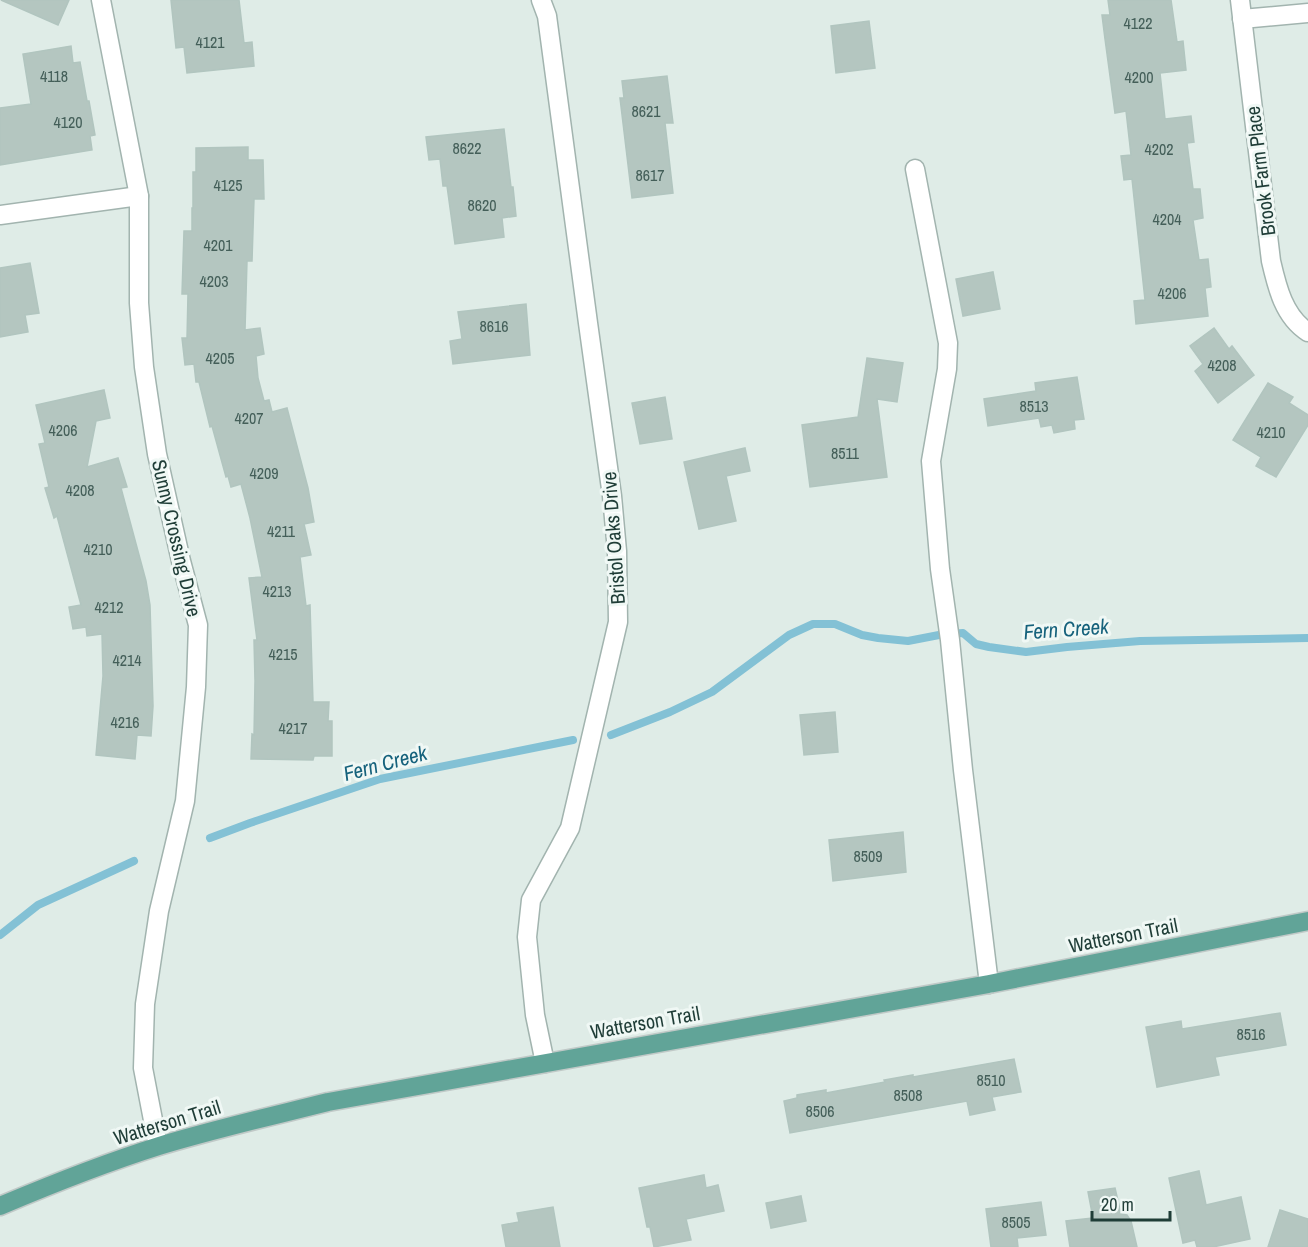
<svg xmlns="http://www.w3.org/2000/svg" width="1308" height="1247" viewBox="0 0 1308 1247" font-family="'Archivo Narrow',sans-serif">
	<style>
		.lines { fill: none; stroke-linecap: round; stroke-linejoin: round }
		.stream { stroke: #83c1d5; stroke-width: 8 }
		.building { fill: #b4c6c0; stroke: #b1c5bf; stroke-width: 1.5 }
		.minor-casing { stroke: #a2b4af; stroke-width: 21 }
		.major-casing { stroke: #c0c9c7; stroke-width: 21 }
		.minor { stroke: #fff; stroke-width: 18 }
		.major { stroke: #61a498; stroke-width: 18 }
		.labels { text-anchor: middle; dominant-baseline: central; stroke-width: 6; stroke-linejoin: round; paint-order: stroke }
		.number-label { font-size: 16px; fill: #445f59 }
		.street-label { font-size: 20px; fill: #1f3d37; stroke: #f0f8f5 }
		.water-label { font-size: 21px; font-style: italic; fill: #16627c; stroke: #f0f8f5 }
	</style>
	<rect width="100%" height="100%" fill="#dfece7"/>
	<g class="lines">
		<!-- stream -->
		<g class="stream">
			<polyline points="611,735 670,712 712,692 789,635 813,624 835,624 862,635 878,638 908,641 939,635 963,633 976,644 989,647 1026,652 1067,647 1140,641 1308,638"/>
			<polyline points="210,838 250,823 380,779 573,740"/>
			<polyline points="0,935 38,905 134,861"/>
		</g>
	</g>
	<!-- building -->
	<g class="building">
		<polygon points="1,0 69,0 58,25"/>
		<polygon points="171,0 239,0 244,43 252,42 254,66 187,73 184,47 176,48"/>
		<polygon points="1108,0 1171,0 1177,42 1183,41 1186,70 1160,73 1165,119 1191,116 1194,142 1187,143 1193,189 1200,189 1203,218 1193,220 1199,260 1208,259 1211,287 1205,288 1208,316 1136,324 1134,301 1145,300 1132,179 1124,180 1121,156 1131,155 1126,111 1115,113 1105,39 1102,15 1110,15"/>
		<polygon points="869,21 875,68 836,73 831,26"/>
		<polygon points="71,46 73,63 80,62 87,101 89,101 95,135 90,136 92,150 0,165 0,108 31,104 23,54"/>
		<polygon points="667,76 673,123 665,123 673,193 632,198 620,98 624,98 622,81"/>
		<polygon points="504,129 511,187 513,187 516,216 502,218 504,237 455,244 447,186 443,186 440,159 429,160 426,137"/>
		<polygon points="248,147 248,160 263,160 264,199 254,199 252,261 247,261 245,330 260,328 264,354 256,356 258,378 264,401 269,400 272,412 287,408 308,488 314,522 304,524 311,555 300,557 306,606 310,605 313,702 329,702 328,721 332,721 332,756 314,756 313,760 251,759 252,734 254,735 255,681 254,640 257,640 249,578 262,577 250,518 241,484 231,487 228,476 226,477 212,426 210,427 199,382 196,382 194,364 185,365 182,338 187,338 188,294 182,294 184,231 192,231 192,208 193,208 193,172 196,172 196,148"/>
		<polygon points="30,263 39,313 25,315 28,332 0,337 0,268"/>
		<polygon points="993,272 1000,309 963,316 956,279"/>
		<polygon points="526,304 530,355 453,364 450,341 462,339 458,312"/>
		<polygon points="1214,328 1229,349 1232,346 1254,375 1218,403 1195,371 1203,364 1190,346"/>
		<polygon points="867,358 903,363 897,402 877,399 887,477 810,487 802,425 858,417"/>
		<polygon points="1077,377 1084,419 1074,420 1075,429 1054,433 1052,425 1041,427 1039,418 988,426 984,399 1036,391 1035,383"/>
		<polygon points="1268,383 1293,397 1289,403 1308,415 1308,425 1276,477 1256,466 1261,457 1233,440"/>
		<polygon points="104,390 110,418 96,421 87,467 118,458 127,487 121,488 146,581 150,605 153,706 151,736 137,735 135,759 96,755 103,676 102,634 87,636 86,627 73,629 69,607 81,605 57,516 54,518 45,488 49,487 39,444 45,443 36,405"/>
		<polygon points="665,397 672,439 640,444 632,403"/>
		<polygon points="745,448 750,471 726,476 736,521 699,529 684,462"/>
		<polygon points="835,712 838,752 804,755 800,715"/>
		<polygon points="903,832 906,872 833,881 829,840"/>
		<polygon points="1280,1013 1286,1045 1215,1057 1219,1075 1157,1087 1146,1027 1181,1021 1182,1029"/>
		<polygon points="1014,1059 1021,1092 992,1097 995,1110 970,1115 967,1101 790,1133 784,1101 797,1098 797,1095 826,1090 826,1093 885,1082 884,1080 913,1075 913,1077"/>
		<polygon points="1199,1171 1206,1205 1241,1197 1250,1239 1213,1247 1197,1247 1195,1240 1183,1243 1169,1178"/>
		<polygon points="704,1175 706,1188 718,1185 724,1211 686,1219 691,1240 654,1247 650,1227 647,1227 639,1188"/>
		<polygon points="1115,1188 1121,1214 1127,1215 1131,1221 1137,1247 1070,1247 1066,1221 1093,1218 1088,1192"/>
		<polygon points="801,1196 806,1221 771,1228 766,1203"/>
		<polygon points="1041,1202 1046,1235 1017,1238 1018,1247 991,1247 986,1209"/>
		<polygon points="553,1207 560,1247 506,1247 502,1225 519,1222 517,1213"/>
		<polygon points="1280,1210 1308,1219 1308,1247 1268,1247"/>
	</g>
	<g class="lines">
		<defs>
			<g id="minor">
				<polyline points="101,0 139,196 139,303 144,367 157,454 181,561 198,625 196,687 185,801 159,911 145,1004 143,1068 158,1146"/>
				<polyline points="541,0 547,16 588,323 612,496 617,551 618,622 570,828 531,900 527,937 535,1015 545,1063"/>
				<path d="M1240,0L1271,261C1277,287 1284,317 1308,332"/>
				<polyline points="1242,19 1308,13"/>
				<polyline points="915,169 948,343 947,369 931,461 940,569 950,640 963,770 989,984"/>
				<polyline points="0,215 139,196"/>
			</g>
			<path id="major" d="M0,1206C52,1184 105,1163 159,1146C215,1129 272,1116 328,1102L989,984L1308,921"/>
		</defs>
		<!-- minor casing -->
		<use href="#minor" class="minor-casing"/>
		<!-- major casing -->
		<use href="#major" class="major-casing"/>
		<!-- minor -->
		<use href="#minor" class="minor"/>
		<!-- major -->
		<use href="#major" class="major"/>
	</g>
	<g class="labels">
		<!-- number labels -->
		<g class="number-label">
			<text x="1138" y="23">4122</text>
			<text x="210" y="42">4121</text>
			<text x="54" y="76">4118</text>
			<text x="1139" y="77">4200</text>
			<text x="646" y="111">8621</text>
			<text x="68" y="122">4120</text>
			<text x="467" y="148">8622</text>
			<text x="1159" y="149">4202</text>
			<text x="650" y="175">8617</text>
			<text x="228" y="185">4125</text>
			<text x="482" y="205">8620</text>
			<text x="1167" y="219">4204</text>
			<text x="218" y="245">4201</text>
			<text x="214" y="281">4203</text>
			<text x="1172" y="293">4206</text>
			<text x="494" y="326">8616</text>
			<text x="220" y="358">4205</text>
			<text x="1222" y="365">4208</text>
			<text x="1034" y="406">8513</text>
			<text x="249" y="418">4207</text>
			<text x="63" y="430">4206</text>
			<text x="1271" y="432">4210</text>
			<text x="845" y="453">8511</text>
			<text x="264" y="473">4209</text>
			<text x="80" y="490">4208</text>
			<text x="281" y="531">4211</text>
			<text x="98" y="549">4210</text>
			<text x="277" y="591">4213</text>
			<text x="109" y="607">4212</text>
			<text x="283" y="654">4215</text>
			<text x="127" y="660">4214</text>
			<text x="125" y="722">4216</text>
			<text x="293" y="728">4217</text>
			<text x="868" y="856">8509</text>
			<text x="1251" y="1034">8516</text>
			<text x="991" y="1080">8510</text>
			<text x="908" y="1095">8508</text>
			<text x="820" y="1111">8506</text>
			<text x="1016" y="1222">8505</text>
		</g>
		<!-- street labels -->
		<g class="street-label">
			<text transform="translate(1260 171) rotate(-97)">Brook Farm Place</text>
			<text transform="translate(177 538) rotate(77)">Sunny Crossing Drive</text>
			<text transform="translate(613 538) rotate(-94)">Bristol Oaks Drive</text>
			<text transform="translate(1123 935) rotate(-11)">Watterson Trail</text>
			<text transform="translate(645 1022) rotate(-10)">Watterson Trail</text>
			<text transform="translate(167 1122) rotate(-17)">Watterson Trail</text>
		</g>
		<!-- water labels -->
		<g class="water-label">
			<text transform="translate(1066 629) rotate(-4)">Fern Creek</text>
			<text transform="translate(385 763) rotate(-15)">Fern Creek</text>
		</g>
	</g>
	<!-- scale -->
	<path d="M1092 1211v9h78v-9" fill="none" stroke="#1f3d37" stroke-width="3"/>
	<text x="1101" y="1211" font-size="18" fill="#1f3d37" stroke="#f0f8f5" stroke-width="4.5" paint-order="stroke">20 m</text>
</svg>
